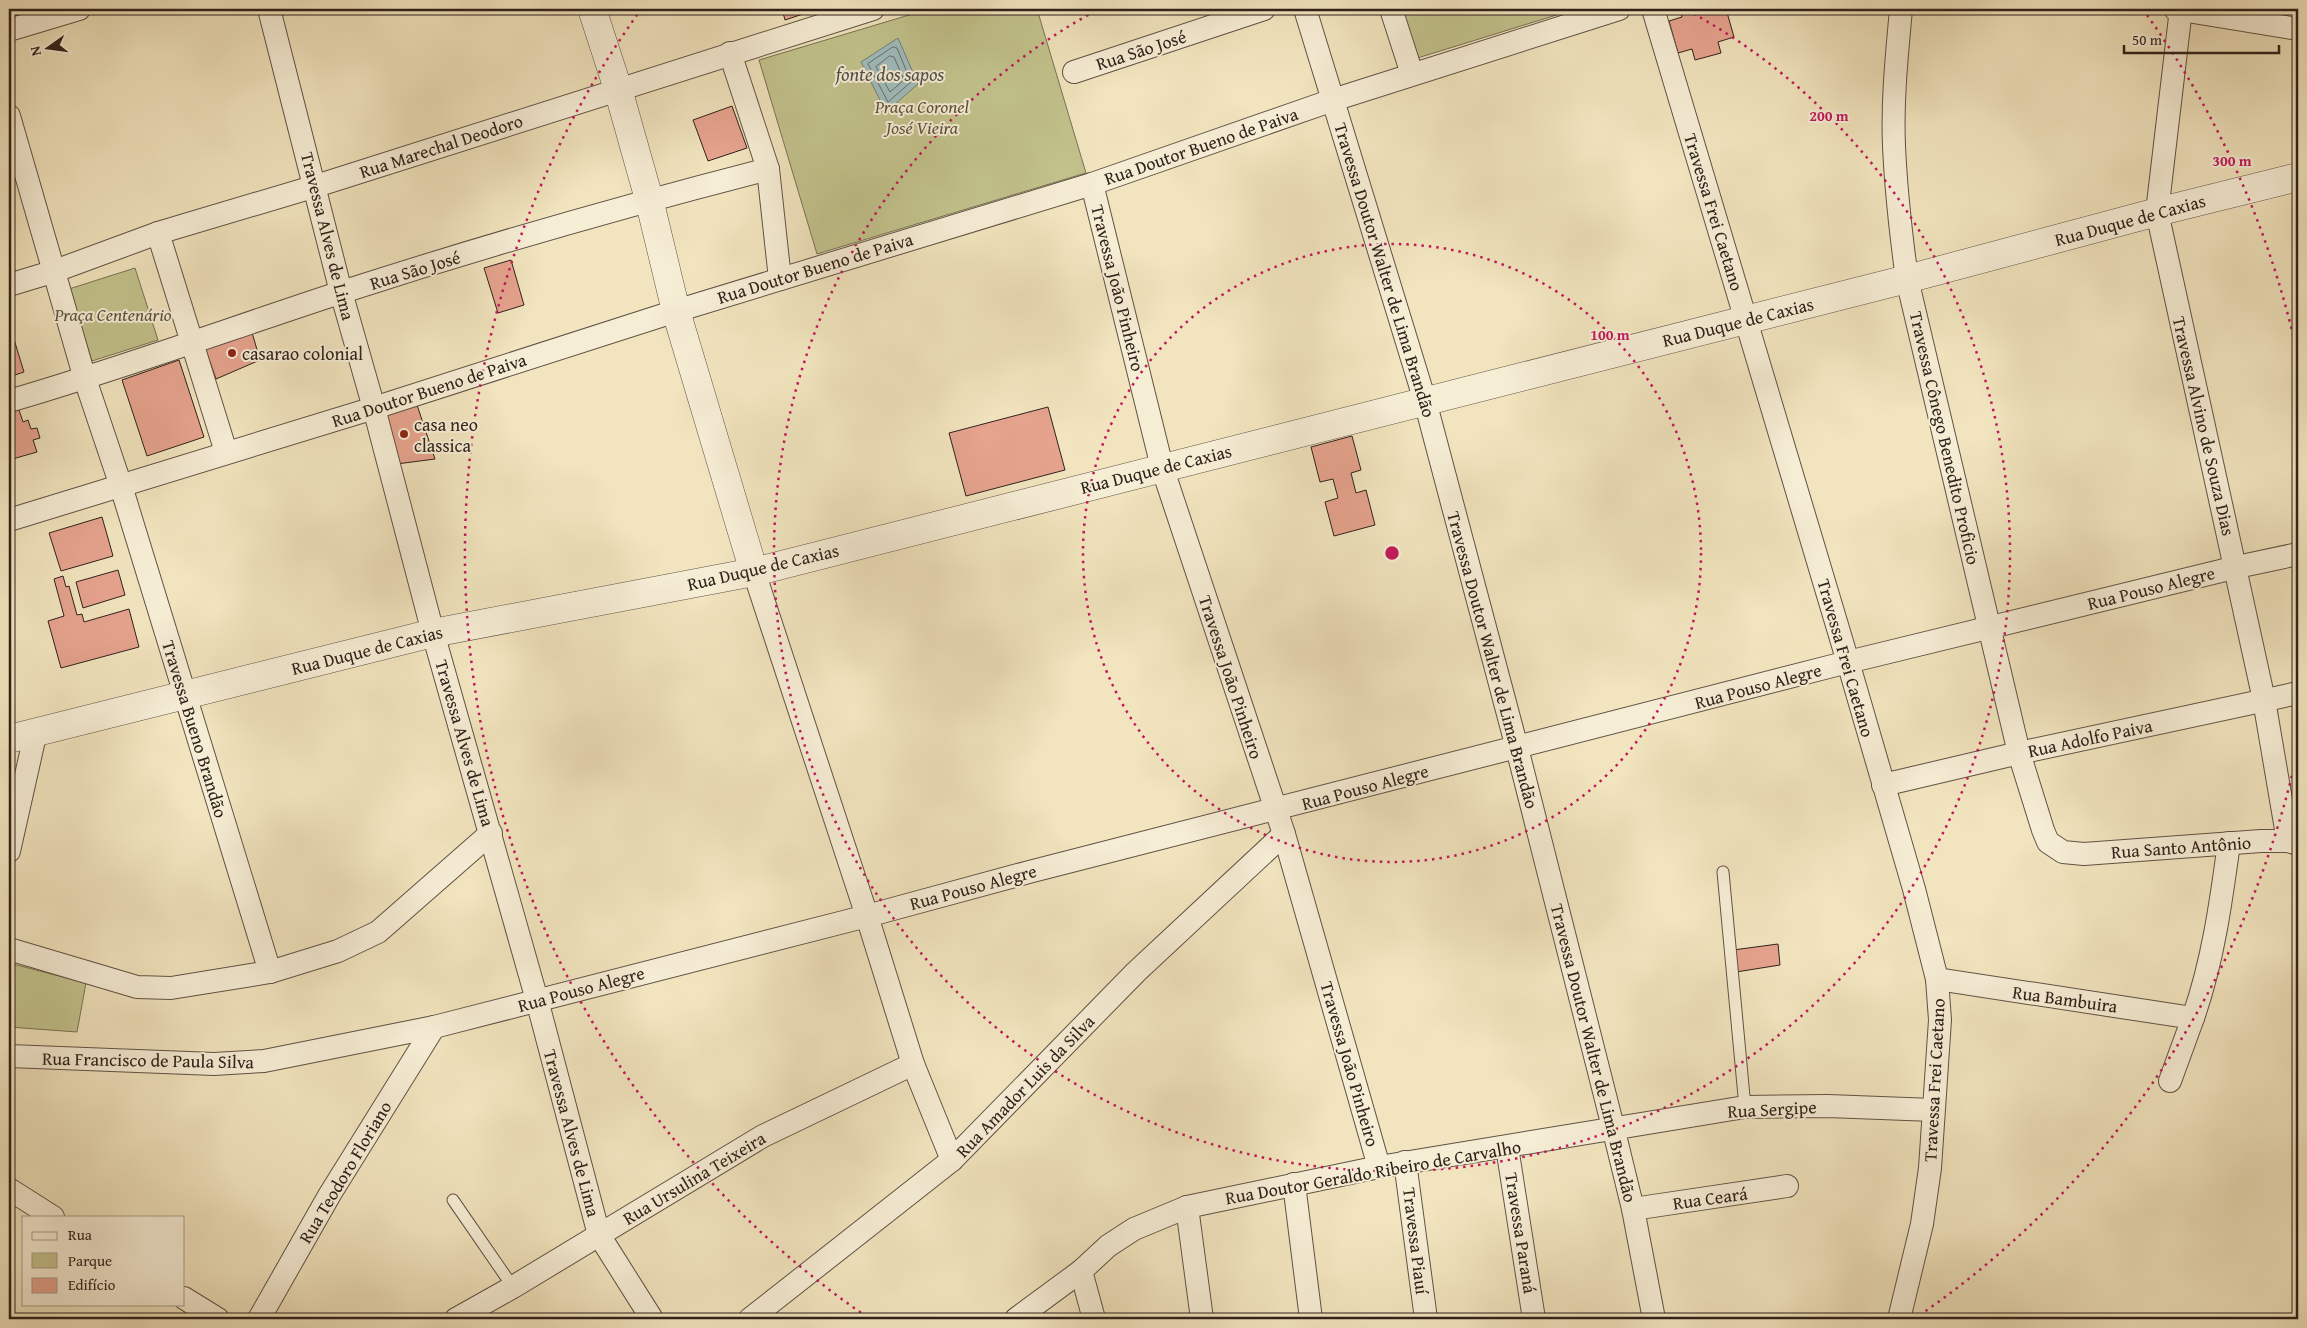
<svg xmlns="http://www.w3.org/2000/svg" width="2307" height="1328" viewBox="0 0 2307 1328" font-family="'Gentium Book Plus',serif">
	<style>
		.green { fill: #c2c28c; stroke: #787254 }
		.water { fill: #a0bcbc; stroke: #737e7c }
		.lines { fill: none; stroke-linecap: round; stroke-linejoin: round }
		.shore { stroke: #686e6c; stroke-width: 1 }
		.building { fill: #e6a38e; stroke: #2f211b }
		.service-casing { stroke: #605244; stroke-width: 13 }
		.minor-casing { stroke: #605244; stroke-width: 24 }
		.tertiary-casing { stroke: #605244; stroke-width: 29 }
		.service { stroke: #f6edd5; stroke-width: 11 }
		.minor { stroke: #f6edd5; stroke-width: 22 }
		.tertiary { stroke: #f6edd5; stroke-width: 28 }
		.ring { fill: none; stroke: #c2185b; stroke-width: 2.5; stroke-dasharray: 2.5 5 }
		.poi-dot { fill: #8f2418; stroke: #f6edd5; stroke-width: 2 }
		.labels { text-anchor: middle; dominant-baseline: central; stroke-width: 4; stroke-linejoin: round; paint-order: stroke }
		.street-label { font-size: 18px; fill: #2f211b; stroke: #f6edd5 }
		.park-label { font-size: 18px; font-style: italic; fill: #5b513d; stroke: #f6edd5 }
		.poi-label { font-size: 18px; fill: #2f211b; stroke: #f6edd5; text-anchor: start }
		.water-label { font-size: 19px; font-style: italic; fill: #51504b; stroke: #f6edd5 }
		.centre { fill: #c2185b; stroke: #f6edd5; stroke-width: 2.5 }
		.ring-label { font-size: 15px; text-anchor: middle; font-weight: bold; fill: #c2185b; stroke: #f6edd5; stroke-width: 4; stroke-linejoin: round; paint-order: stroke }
	</style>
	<rect width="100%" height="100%" fill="#f1e4be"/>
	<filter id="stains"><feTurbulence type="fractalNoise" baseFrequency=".004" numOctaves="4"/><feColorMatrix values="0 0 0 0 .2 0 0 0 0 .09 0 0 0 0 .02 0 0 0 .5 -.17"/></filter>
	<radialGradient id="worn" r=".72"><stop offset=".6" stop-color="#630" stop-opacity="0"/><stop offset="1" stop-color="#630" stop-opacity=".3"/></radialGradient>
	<!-- green -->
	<g class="green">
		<polygon points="929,9 1037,9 1086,173 817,254 759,60"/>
		<polygon points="1395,9 1576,9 1411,60"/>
		<polygon points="135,268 158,340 92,361 69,289"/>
		<polygon points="9,963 86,983 77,1032 9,1027"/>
	</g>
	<!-- water -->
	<polygon class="water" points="898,38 918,84 886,112 861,62"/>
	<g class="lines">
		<!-- shore -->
		<g class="shore">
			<polygon points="893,47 897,48 911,82 888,102 868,64"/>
			<polygon points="890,56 894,57 904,80 890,92 876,67"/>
		</g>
	</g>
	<!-- building -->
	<g class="building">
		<polygon points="782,9 818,9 785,20"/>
		<polygon points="1699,9 1726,9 1734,37 1718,42 1721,53 1695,60 1692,49 1678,53 1669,21 1682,17 1681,14"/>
		<polygon points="732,106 747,148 708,161 693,120"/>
		<polygon points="511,260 524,305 498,313 484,268"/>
		<polygon points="249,322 260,360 216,379 204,345"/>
		<polygon points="9,323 24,372 9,377"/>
		<polygon points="179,360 204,437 147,456 122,380"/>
		<polygon points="417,405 435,459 389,465 374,408"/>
		<polygon points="1048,407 1065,470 966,496 949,433"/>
		<polygon points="19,410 23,422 28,420 31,429 37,428 40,438 33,440 37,452 9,460 9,413"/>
		<polygon points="1352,436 1361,470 1351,473 1356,493 1366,490 1375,525 1334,536 1325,502 1338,498 1333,479 1320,482 1311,447"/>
		<polygon points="102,517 113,556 61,571 49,533"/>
		<polygon points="118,570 125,595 83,608 76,582"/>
		<polygon points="63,576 66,587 69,586 77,615 82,614 84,622 129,609 139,647 61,668 48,621 64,616 54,579"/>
		<polygon points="1778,944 1780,965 1736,972 1733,950"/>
	</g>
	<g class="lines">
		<defs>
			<g id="service">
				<polyline points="1723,872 1745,1107"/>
				<polyline points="453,1200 513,1287"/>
			</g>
			<g id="minor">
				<polyline points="269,9 341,292 374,408 433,633 537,1000 599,1235 652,1319"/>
				<polyline points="1305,9 1425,401 1517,748 1613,1127 1633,1209 1654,1319"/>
				<polyline points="1391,9 1412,74"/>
				<polyline points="1653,9 1848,662 1914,889 1937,979 1940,1020 1930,1168 1922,1224 1899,1319"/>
				<path d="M1901,9C1897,54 1892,100 1894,146C1896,191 1901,235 1907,279L2019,753L2043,830L2048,842L2063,852L2084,854L2261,841H2288L2298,844"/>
				<polyline points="2175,9 2298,29"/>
				<polyline points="2181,9 2157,212 2264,700 2288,841"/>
				<polyline points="9,30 79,9"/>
				<polyline points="730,53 768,169 780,279"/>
				<polyline points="1074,72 1264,9"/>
				<polyline points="9,116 85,379 121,486 270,972"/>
				<polyline points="1092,184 1162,467 1284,834 1379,1167"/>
				<polyline points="158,233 226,452"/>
				<polyline points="9,285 55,271 158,233 316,186 873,9"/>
				<path d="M9,401C120,369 229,329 339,293C481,247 624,206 768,169"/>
				<polyline points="9,520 374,408 676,311 1092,184 1333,100 1619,9"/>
				<polyline points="754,572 867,916 913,1064 952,1160"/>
				<polyline points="1883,785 2019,753 2298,693"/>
				<polyline points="9,851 36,731"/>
				<polyline points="9,949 137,987 171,988 270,972 338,951 378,932 491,833"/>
				<path d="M1937,979L2193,1018C2213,961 2221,902 2229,843"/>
				<polyline points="9,1056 214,1064 264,1061 434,1027 867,916 1029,872 1848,662 2237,567 2298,554"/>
				<polyline points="2170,1081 2193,1018"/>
				<polyline points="1507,1147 1534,1319"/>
				<polyline points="1405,1162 1426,1319"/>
				<polyline points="1294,1184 1311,1319"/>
				<polyline points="9,1189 53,1217"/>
				<polyline points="1187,1207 1202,1319"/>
				<polyline points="1633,1209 1787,1186"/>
				<polyline points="1081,1271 1094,1319"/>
				<polyline points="184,1298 218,1319"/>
				<polyline points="259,1319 330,1194 434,1027"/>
				<polyline points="456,1319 513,1287 763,1136 913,1064"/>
				<polyline points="750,1319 952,1160 1136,972 1284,834"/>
				<polyline points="1016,1319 1081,1271 1108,1246 1134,1229 1187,1207 1379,1167 1745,1107 1828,1106 1933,1110"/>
			</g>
			<g id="tertiary">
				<polyline points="592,9 618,89 649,199 676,311 754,572"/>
				<polyline points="9,739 433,633 754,572 1907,279 2157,212 2298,177"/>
			</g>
		</defs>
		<!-- service casing -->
		<use href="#service" class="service-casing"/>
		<!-- minor casing -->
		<use href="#minor" class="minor-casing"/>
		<!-- tertiary casing -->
		<use href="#tertiary" class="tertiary-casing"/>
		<!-- service -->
		<use href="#service" class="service"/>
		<!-- minor -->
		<use href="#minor" class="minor"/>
		<!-- tertiary -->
		<use href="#tertiary" class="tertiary"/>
	</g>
	<!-- distance rings -->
	<g class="ring">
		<circle cx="1392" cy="553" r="309"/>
		<path d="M1687 10A618 618 0 1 1 1097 10"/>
		<path d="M2297 754A927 927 0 0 1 1917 1317M867 1317A927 927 0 0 1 637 15M2147 15A927 927 0 0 1 2297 352"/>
	</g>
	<!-- markers -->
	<g class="poi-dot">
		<circle cx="232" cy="353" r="5"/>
		<circle cx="404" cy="434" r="5"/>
	</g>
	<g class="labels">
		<!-- street labels -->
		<g class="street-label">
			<text transform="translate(1141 50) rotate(-18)">Rua São José</text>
			<text transform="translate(441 146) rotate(-18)">Rua Marechal Deodoro</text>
			<text transform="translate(1201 146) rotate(-19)">Rua Doutor Bueno de Paiva</text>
			<text transform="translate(1714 212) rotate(73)">Travessa Frei Caetano</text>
			<text transform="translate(2130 220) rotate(-15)">Rua Duque de Caxias</text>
			<text transform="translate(328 236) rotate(76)">Travessa Alves de Lima</text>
			<text transform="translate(815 268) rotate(-17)">Rua Doutor Bueno de Paiva</text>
			<text transform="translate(415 270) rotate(-17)">Rua São José</text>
			<text transform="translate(1385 270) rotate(73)">Travessa Doutor Walter de Lima Brandão</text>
			<text transform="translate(1118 288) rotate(76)">Travessa João Pinheiro</text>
			<text transform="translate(1738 322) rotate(-14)">Rua Duque de Caxias</text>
			<text transform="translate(429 390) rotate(-18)">Rua Doutor Bueno de Paiva</text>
			<text transform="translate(2204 426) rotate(77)">Travessa Alvino de Souza Dias</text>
			<text transform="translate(1945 438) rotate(77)">Travessa Cônego Benedito Proficio</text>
			<text transform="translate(1156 469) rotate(-14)">Rua Duque de Caxias</text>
			<text transform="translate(763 567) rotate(-13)">Rua Duque de Caxias</text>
			<text transform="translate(2151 588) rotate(-14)">Rua Pouso Alegre</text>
			<text transform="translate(367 650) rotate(-14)">Rua Duque de Caxias</text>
			<text transform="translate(1846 658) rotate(74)">Travessa Frei Caetano</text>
			<text transform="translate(1493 660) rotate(75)">Travessa Doutor Walter de Lima Brandão</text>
			<text transform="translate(1231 677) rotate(72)">Travessa João Pinheiro</text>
			<text transform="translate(1758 686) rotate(-15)">Rua Pouso Alegre</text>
			<text transform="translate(195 729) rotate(73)">Travessa Bueno Brandão</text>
			<text transform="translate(2090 738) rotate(-12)">Rua Adolfo Paiva</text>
			<text transform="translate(465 743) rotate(74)">Travessa Alves de Lima</text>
			<text transform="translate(1365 787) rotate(-15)">Rua Pouso Alegre</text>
			<text transform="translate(2181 847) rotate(-4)">Rua Santo Antônio</text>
			<text transform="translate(973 887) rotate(-15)">Rua Pouso Alegre</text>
			<text transform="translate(581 989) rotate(-15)">Rua Pouso Alegre</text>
			<text transform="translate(2065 999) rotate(8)">Rua Bambuira</text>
			<text transform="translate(1594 1053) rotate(76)">Travessa Doutor Walter de Lima Brandão</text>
			<text transform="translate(148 1060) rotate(1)">Rua Francisco de Paula Silva</text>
			<text transform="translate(1350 1064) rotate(74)">Travessa João Pinheiro</text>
			<text transform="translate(1934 1080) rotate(-87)">Travessa Frei Caetano</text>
			<text transform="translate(1025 1086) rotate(-46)">Rua Amador Luis da Silva</text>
			<text transform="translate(1772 1109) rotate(-3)">Rua Sergipe</text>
			<text transform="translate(572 1133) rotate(75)">Travessa Alves de Lima</text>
			<text transform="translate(345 1172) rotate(-59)">Rua Teodoro Floriano</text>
			<text transform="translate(1373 1172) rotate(-10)">Rua Doutor Geraldo Ribeiro de Carvalho</text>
			<text transform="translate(694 1178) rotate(-31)">Rua Ursulina Teixeira</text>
			<text transform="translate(1710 1198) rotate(-8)">Rua Ceará</text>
			<text transform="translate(1521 1233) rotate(81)">Travessa Paraná</text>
			<text transform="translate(1416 1241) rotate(83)">Travessa Piauí</text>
		</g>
		<!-- park labels -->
		<g class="park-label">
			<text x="922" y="106">Praça Coronel<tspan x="922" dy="21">José Vieira</tspan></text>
			<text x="113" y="314">Praça Centenário</text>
		</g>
		<!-- poi labels -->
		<g class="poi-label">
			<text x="242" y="353">casarao colonial</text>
			<text x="414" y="424">casa neo<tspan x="414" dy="21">classica</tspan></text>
		</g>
		<!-- water labels -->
		<g class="water-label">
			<text x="890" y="74">fonte dos sapos</text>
		</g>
	</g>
	<circle cx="1392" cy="553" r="8" class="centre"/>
	<g class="ring-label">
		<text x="1829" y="121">200 m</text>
		<text x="2232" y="166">300 m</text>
		<text x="1610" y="340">100 m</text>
	</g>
	<!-- margin -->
	<rect width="2307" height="1328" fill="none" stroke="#f1e4be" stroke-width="30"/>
	<rect x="10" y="10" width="2287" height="1308" fill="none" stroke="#2f211b" stroke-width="2.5"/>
	<rect x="15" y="15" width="2277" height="1298" fill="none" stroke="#2f211b"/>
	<!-- legend -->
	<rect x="22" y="1216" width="162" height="90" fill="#f6edd5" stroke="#a69b8b"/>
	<rect x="32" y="1232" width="25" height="8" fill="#f6edd5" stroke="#a69b8b"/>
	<text x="68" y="1240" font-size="15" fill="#2f211b">Rua</text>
	<rect x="32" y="1253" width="25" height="15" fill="#c2c28c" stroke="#a69b8b"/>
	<text x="68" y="1266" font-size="15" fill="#2f211b">Parque</text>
	<rect x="32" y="1278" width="25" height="15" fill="#e6a38e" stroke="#a69b8b"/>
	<text x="68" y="1290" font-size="15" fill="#2f211b">Edifício</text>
	<!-- north arrow -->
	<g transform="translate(48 48) rotate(256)" stroke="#f6edd5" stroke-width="4" paint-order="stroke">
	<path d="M0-4L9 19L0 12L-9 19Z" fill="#2f211b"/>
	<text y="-8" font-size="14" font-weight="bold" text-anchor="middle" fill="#2f211b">N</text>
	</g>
	<!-- scale -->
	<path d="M2124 45v8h155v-8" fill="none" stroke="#2f211b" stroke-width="2.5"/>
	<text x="2132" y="45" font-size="15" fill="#2f211b" stroke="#f6edd5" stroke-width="4" paint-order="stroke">50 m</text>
	<rect width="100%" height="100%" filter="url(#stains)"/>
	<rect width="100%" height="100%" fill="url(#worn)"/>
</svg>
